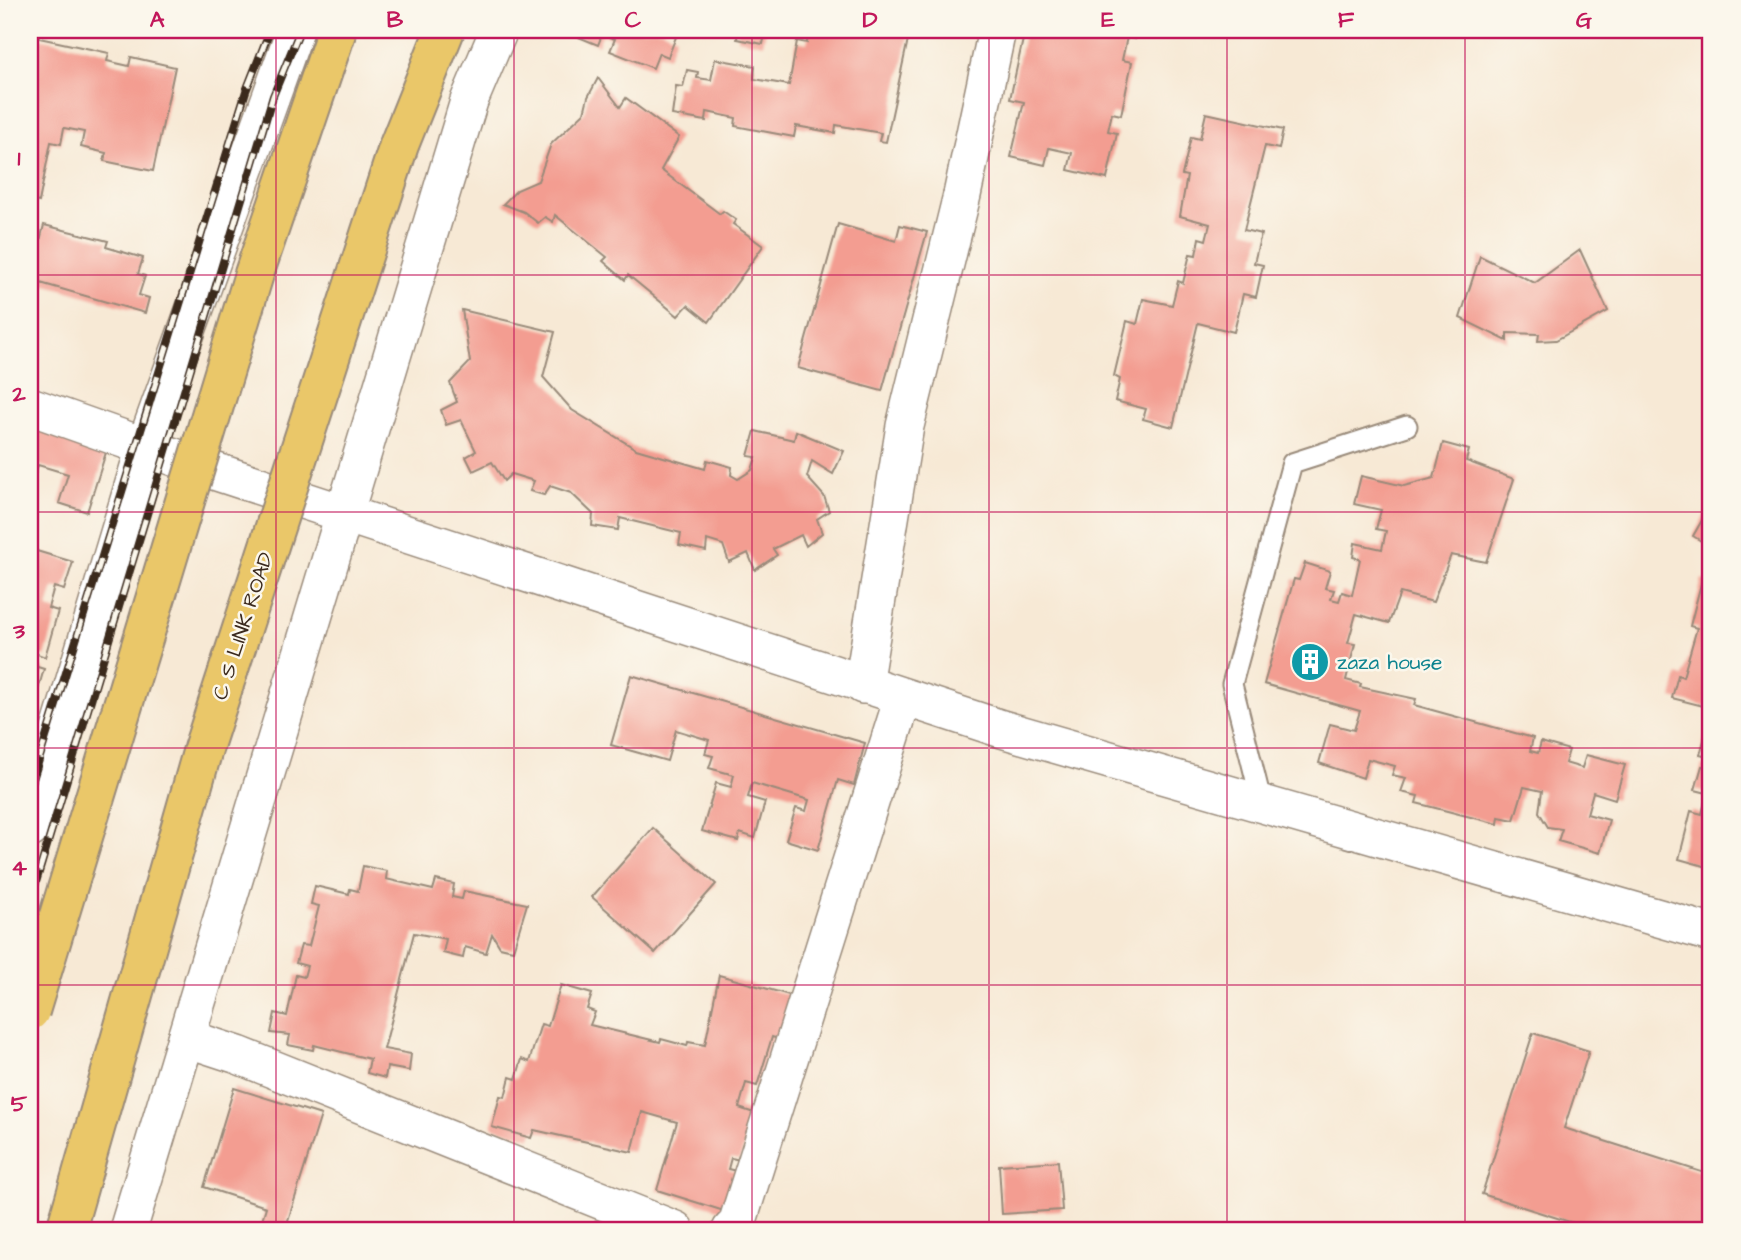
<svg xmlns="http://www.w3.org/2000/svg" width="1741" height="1260" viewBox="0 0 1741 1260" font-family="'Architects Daughter',sans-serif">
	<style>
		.building { fill: #f39d91 }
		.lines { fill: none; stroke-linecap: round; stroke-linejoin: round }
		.service-casing { stroke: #998a7a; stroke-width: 23 }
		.minor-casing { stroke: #998a7a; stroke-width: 40 }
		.service { stroke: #fff; stroke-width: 19 }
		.minor { stroke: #fff; stroke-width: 37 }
		.rail-casing { stroke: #3b2a1e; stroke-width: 8 }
		.rail { stroke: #fbf7ec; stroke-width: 5; stroke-dasharray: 16; stroke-linecap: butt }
		.primary-bridge-casing { stroke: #998a7a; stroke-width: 42; stroke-linecap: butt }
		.primary-bridge { stroke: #eac769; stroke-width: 38 }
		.grid { fill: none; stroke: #c2185b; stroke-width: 2; stroke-opacity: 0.55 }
		.labels { text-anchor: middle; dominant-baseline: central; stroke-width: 5; stroke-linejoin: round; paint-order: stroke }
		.street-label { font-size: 21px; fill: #3b2a1e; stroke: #fbf7ec }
		.culture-label { font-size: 21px; fill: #0d838f; stroke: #fbf7ec; text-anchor: start }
		.neatline { fill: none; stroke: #c2185b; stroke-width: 2.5 }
		.grid-label { font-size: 23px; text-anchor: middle; font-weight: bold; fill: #c2185b }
	</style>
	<rect width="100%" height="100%" fill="#fbf7ec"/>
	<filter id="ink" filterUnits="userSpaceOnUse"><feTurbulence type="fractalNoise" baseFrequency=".0143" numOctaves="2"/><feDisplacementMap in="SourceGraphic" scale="14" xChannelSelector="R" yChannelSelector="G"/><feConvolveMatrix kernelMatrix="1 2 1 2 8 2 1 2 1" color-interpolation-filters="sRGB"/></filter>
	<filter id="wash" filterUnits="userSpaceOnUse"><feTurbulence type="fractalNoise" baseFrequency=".00686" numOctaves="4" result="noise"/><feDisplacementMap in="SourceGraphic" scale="28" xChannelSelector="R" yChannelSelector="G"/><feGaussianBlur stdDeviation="1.57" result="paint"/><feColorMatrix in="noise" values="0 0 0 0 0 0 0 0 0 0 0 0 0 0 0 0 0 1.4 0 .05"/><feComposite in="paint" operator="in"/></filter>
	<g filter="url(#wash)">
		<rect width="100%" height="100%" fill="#f7e9d5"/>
		<g id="blocks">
			<!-- building -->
			<g class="building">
				<polygon points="579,30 662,30 676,37 668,57 659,53 653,68 610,51 615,39 602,35 598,45 576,36"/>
				<polygon points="738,30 766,30 763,44 737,39"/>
				<polygon points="809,30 910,30 886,142 879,141 881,133 836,125 835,133 796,126 794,137 735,126 736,118 707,112 706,121 672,115 676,86 683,87 687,70 698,72 697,78 711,80 715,59 755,66 754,79 789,85 797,41 807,43"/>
				<polygon points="1025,30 1137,30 1135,39 1127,37 1122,60 1132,62 1121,115 1112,113 1108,131 1117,133 1107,179 1068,170 1072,153 1049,148 1045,165 1011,157 1024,102 1010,99"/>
				<polygon points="30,36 109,53 107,61 129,66 131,57 175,67 153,171 104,161 106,153 81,147 84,132 64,128 61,144 51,142 39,202 30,200 30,106 33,93 30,93"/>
				<polygon points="598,78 620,107 626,98 679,137 661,170 720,214 723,211 736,220 733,224 763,246 709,322 688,305 678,316 628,275 625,280 603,261 607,257 555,215 553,222 545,217 538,223 524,212 503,204 517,190 538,181 551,144 584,113 588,97"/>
				<polygon points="1206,113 1283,130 1279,149 1265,146 1244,230 1261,234 1254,263 1263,265 1256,297 1243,294 1234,332 1198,323 1173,427 1143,419 1146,409 1115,401 1120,379 1114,376 1127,321 1137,324 1143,299 1172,305 1178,281 1183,283 1190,254 1196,255 1199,238 1206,240 1210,224 1180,216 1187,176 1182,175 1191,137 1200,139"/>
				<polygon points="838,224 896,241 900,225 927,232 882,391 798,368"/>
				<polygon points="44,225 108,241 106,247 143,258 138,274 145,276 139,295 149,298 145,313 30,280"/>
				<polygon points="1580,250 1608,311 1556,340 1538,341 1539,334 1507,333 1507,341 1460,318 1480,256 1535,283"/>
				<polygon points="462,310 555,332 543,377 572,410 636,449 705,469 707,460 732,467 731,475 738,479 752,470 756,457 748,456 755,431 794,440 796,431 844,451 833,474 812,461 807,477 824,496 829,511 817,519 822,533 806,546 801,535 773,549 777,555 755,570 748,553 729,562 723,545 707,540 706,551 679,545 681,533 620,518 618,530 592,526 593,514 571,493 550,486 544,495 530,491 534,481 511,474 504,481 492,462 473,471 466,457 476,451 461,420 446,425 441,410 457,402 450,383 470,362"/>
				<polygon points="30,419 109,443 87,512 59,503 68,474 38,465 30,489"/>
				<polygon points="1443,443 1469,450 1466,461 1514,479 1486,562 1451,555 1433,602 1400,593 1389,623 1356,614 1348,643 1355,644 1346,680 1361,684 1360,687 1416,699 1414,705 1533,738 1530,751 1538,753 1541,742 1569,750 1565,763 1582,768 1586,755 1625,765 1615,799 1593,792 1587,814 1609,820 1600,853 1558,841 1562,829 1548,827 1539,812 1542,791 1524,787 1514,820 1499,817 1498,824 1416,803 1418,796 1401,792 1406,778 1392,775 1395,766 1368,759 1363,778 1319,763 1330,724 1354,730 1360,711 1264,684 1294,579 1299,580 1305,563 1330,571 1325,588 1334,590 1331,599 1339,601 1342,592 1352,595 1360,559 1353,557 1355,543 1382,549 1386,531 1376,529 1381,510 1354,504 1361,476 1404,486 1434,478"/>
				<polygon points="1709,508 1711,509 1711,547 1693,536"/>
				<polygon points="30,549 73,562 64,590 54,587 48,608 58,611 45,657 35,653 31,665 44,669 37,693 30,691"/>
				<polygon points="1702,580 1711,582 1711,708 1672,698 1678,675 1683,677 1697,628 1690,626"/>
				<polygon points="631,675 865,743 854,785 838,780 818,850 786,840 796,808 806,811 809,800 752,783 748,797 765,802 755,838 740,833 738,841 702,831 716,783 731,787 734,775 709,768 713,756 705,754 709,740 676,730 667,761 611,745"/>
				<polygon points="1710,718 1711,718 1711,758 1700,755"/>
				<polygon points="1711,759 1711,868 1679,859 1691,811 1702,814 1707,793 1695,790 1702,766 1708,767"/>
				<polygon points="653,828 716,884 655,953 592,897"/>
				<polygon points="363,866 387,871 386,879 433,890 436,880 454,884 452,897 462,899 464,891 527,904 513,950 500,947 492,934 486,953 465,947 463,958 443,953 446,939 414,933 384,1049 411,1054 409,1071 387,1067 385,1078 367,1073 370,1059 314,1045 313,1050 288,1045 290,1035 271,1033 275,1013 287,1016 296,975 304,977 307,966 296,963 301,945 309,946 319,906 311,904 315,886 349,894 350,889 358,891"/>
				<polygon points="719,975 796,997 782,1040 772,1037 757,1086 746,1083 739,1108 754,1113 740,1160 731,1158 728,1169 736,1171 724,1211 657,1190 677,1122 642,1112 632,1152 534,1130 531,1138 492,1127 500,1096 505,1097 510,1077 516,1079 522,1059 529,1062 541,1024 548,1026 561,985 592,994 587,1009 595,1012 590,1025 660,1042 661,1039 687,1046 688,1042 705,1045"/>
				<polygon points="1533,1033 1589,1051 1564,1128 1711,1175 1711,1230 1595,1230 1482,1194"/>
				<polygon points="234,1088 321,1115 285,1230 261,1223 266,1207 204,1187"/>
				<polygon points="1058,1161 1062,1210 1002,1214 999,1165"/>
			</g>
		</g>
	</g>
	<g filter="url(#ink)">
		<use href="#blocks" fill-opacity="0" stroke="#998a7a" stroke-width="2"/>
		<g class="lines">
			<defs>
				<polyline id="service" points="1262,804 1232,684 1292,463 1407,426"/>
				<g id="minor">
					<polyline points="30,406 211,470 1002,729 1711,933"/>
					<polyline points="863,685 905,426 962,195 997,30"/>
					<polyline points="30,829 145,447 295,30"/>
					<polyline points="186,1038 238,1055 675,1230"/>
					<polyline points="128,1230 469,101 499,30"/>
					<polyline points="731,1230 737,1224 903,698"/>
				</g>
			</defs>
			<!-- service casing -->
			<use href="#service" class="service-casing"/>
			<!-- minor casing -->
			<use href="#minor" class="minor-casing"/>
			<!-- service -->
			<use href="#service" class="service"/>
			<!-- minor -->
			<use href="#minor" class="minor"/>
			<defs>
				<g id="rail">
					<polyline points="30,789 246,91 270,30"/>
					<polyline points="30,902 273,96 300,30"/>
				</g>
			</defs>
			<!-- rail casing -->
			<use href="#rail" class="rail-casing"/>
			<!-- rail -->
			<use href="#rail" class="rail"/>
			<defs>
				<g id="primary-bridge">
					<polyline points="30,1011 254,274 337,30"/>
					<polyline points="66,1230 203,749 399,145 445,30"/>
				</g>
			</defs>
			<!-- primary-bridge casing -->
			<use href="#primary-bridge" class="primary-bridge-casing"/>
			<!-- primary-bridge -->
			<use href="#primary-bridge" class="primary-bridge"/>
		</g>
	</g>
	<!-- grid -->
	<path class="grid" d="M276,30V1230M514,30V1230M752,30V1230M989,30V1230M1227,30V1230M1465,30V1230M30,275H1711M30,512H1711M30,748H1711M30,985H1711"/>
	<!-- icons -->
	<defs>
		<symbol id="building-disc" viewBox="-11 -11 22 22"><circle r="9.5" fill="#0f9aa8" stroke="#fbf7ec"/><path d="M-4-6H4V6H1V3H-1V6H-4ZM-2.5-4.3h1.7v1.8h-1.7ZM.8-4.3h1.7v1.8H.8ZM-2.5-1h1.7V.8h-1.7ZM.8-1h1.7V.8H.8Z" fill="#fff"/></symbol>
	</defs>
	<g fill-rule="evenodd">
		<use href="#building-disc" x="1288" y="640" width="44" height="44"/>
	</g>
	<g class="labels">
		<!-- street labels -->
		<g class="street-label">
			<text transform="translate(243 626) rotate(-72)">C S LINK ROAD</text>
		</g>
		<!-- culture labels -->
		<g class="culture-label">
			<text x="1337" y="662">zaza house</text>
		</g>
	</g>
	<!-- margin -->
	<rect width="1741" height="1260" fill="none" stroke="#fbf7ec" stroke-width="77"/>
	<rect x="38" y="38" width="1664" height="1184" class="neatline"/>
	<g class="grid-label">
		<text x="157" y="27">A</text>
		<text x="395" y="27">B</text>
		<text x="633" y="27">C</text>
		<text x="870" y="27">D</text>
		<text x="1108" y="27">E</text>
		<text x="1346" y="27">F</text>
		<text x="1584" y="27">G</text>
		<text x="19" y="165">1</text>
		<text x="19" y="401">2</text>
		<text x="19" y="638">3</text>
		<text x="19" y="875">4</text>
		<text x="19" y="1111">5</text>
	</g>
</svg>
